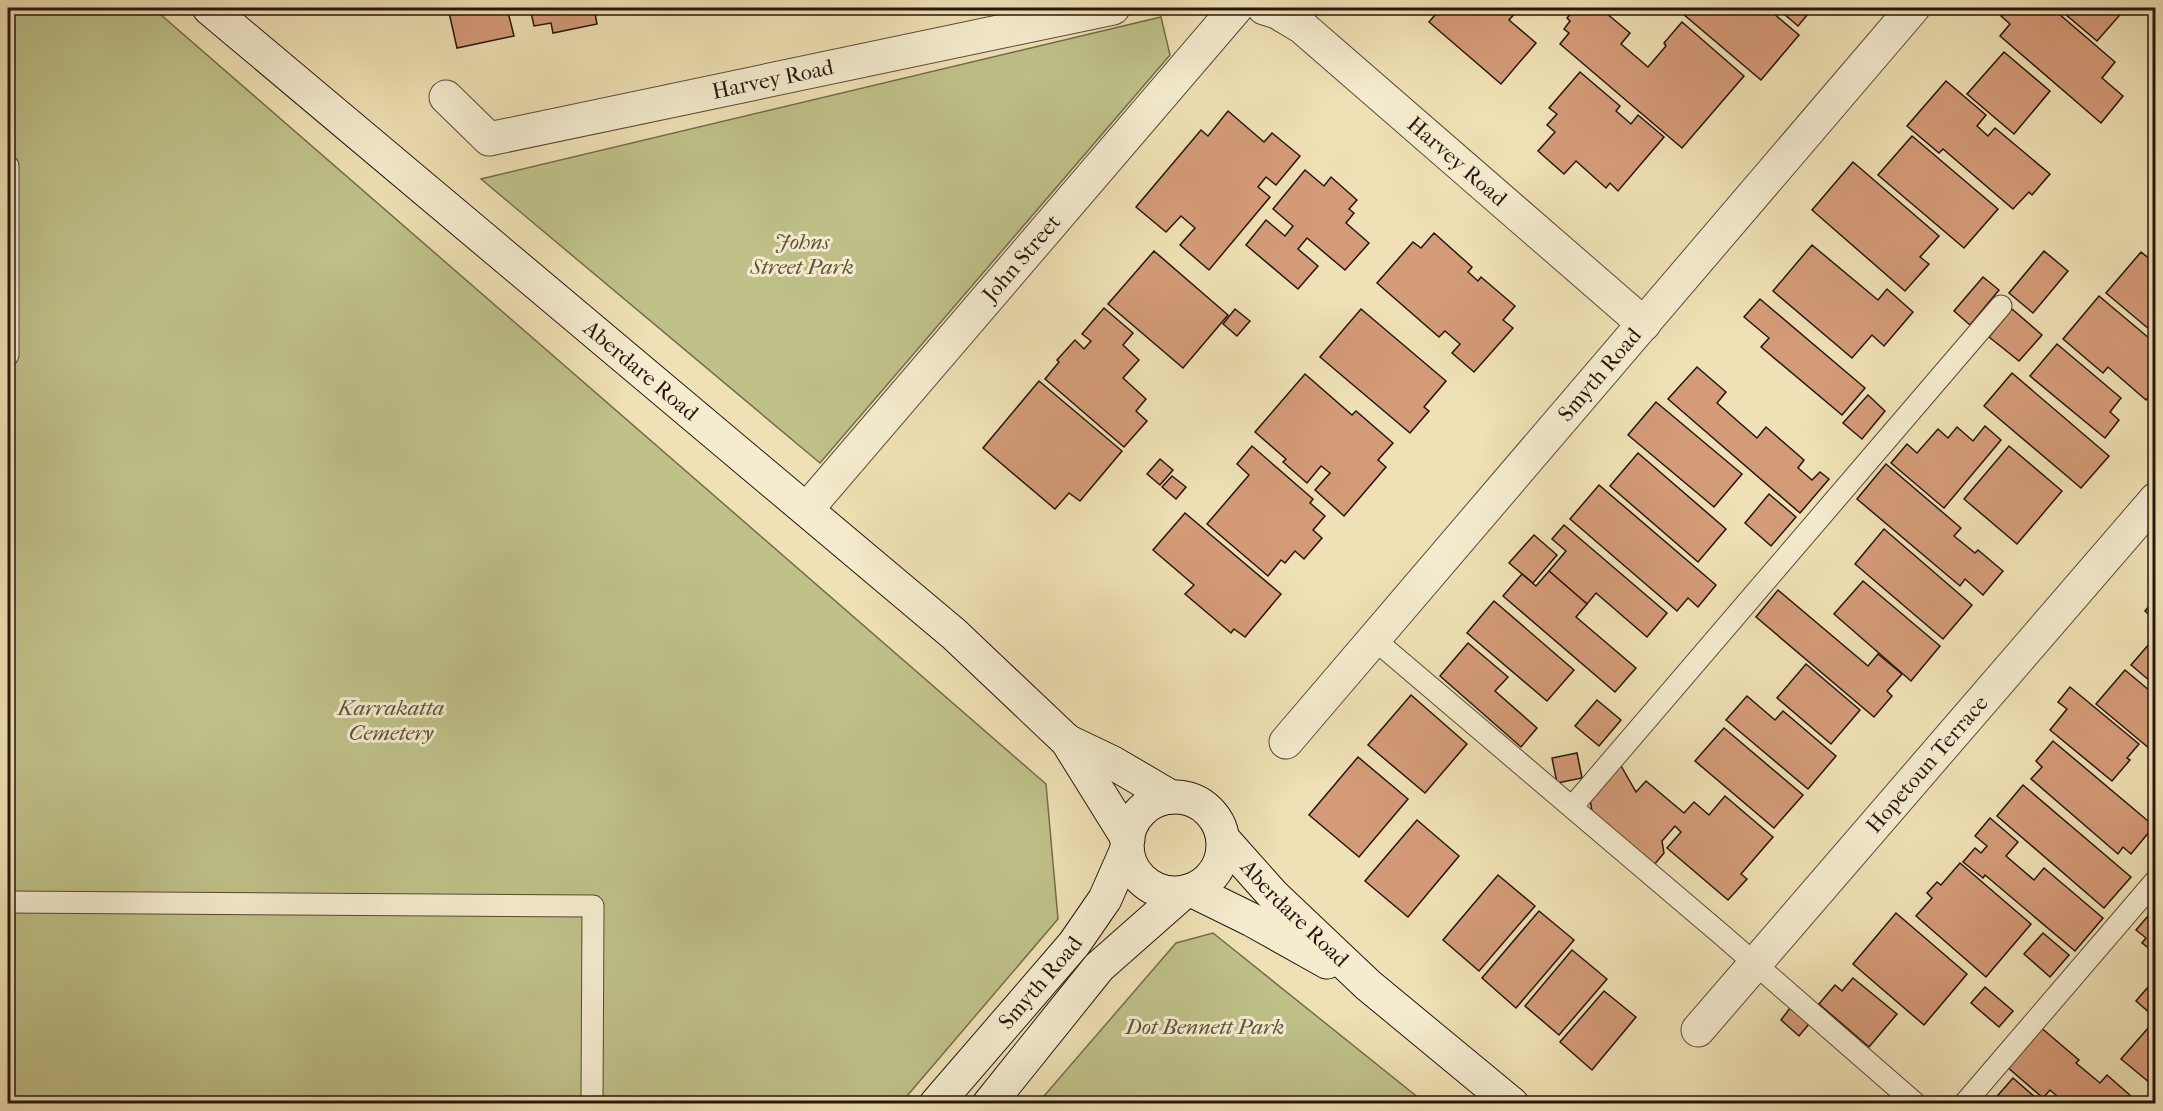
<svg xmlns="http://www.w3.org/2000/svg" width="2163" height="1111" viewBox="0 0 2163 1111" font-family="'IM FELL French Canon',serif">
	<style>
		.green { fill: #bfc189; stroke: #736c4c; stroke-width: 1.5 }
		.building { fill: #d49b78; stroke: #27160f; stroke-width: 1.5 }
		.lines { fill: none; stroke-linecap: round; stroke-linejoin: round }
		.service-casing { stroke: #594938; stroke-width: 23 }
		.minor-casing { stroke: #594938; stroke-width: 35 }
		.secondary-casing { stroke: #27160f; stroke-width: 35 }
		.service { stroke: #f5eccf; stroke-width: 21 }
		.minor { stroke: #f5eccf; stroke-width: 33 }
		.secondary { stroke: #f5eccf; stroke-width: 33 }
		.labels { text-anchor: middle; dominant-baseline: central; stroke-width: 6; stroke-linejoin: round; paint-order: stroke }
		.street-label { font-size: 22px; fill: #27160f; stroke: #f5eccf }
		.park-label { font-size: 22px; font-style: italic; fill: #5c523a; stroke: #f5eccf }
	</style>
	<rect width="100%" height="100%" fill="#efe1b5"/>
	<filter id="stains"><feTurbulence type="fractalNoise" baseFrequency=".00333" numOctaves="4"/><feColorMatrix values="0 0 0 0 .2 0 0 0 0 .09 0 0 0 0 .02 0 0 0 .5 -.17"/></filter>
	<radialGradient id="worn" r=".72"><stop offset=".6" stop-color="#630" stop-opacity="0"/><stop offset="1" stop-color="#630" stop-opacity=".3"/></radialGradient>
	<!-- green -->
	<g class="green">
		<polygon points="8,8 153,8 1046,784 1058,919 901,1103 8,1103"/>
		<polygon points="1161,17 1170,55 820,463 481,179"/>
		<polygon points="1213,933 1425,1103 1038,1103 1176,943"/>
	</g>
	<!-- building -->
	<g class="building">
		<polygon points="448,8 507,8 514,36 457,48"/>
		<polygon points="530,8 594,8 597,24 553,33 551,23 534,26"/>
		<polygon points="1441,8 1520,8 1509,20 1536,43 1501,84 1429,22"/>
		<polygon points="1576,8 1600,8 1630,33 1621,44 1648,67 1666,46 1664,43 1682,22 1744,76 1682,148 1560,44 1569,33 1564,29 1570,21 1567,18"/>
		<polygon points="1676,8 1767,8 1799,35 1761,80"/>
		<polygon points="1777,8 1813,8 1798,26"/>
		<polygon points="2008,8 2052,8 2115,62 2102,78 2123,96 2101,123 2000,36 2010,24 2001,16"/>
		<polygon points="2058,8 2126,8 2097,41"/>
		<polygon points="2004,52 2050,91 2014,134 1967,94"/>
		<polygon points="1580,72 1620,106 1616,111 1631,124 1638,115 1664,137 1618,191 1610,183 1606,188 1576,161 1564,174 1538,151 1555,132 1547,125 1557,114 1549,108"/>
		<polygon points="1946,81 1986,115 1977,126 1988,136 1995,128 2050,174 2032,195 2029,192 2013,209 1943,149 1939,153 1907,126"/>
		<polygon points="1228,111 1264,142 1272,133 1300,156 1276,185 1266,177 1258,187 1270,197 1209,270 1180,245 1195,228 1181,216 1166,232 1136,207 1201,130 1208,136"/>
		<polygon points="1912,136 1998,209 1964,248 1878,175"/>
		<polygon points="1853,162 1939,236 1920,257 1929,264 1905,291 1812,210"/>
		<polygon points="1305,170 1324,186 1331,177 1357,200 1349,209 1354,213 1346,223 1369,243 1345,270 1307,238 1298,249 1318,266 1298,289 1246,245 1266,220 1285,236 1293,226 1273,209"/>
		<polygon points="1434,233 1472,267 1468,272 1478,281 1481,277 1515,306 1503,320 1513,328 1474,372 1452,353 1460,344 1445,331 1439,337 1377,283 1413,242 1421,248"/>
		<polygon points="1812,245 1878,300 1887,289 1913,312 1884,346 1872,335 1852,358 1773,291"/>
		<polygon points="1154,251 1228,315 1183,368 1108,304"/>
		<polygon points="2044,251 2068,271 2033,313 2009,293"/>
		<polygon points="2141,252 2156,264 2156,335 2106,293"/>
		<polygon points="1983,277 1999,290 1970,325 1954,311"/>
		<polygon points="2099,296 2156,344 2156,388 2146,400 2108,367 2103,373 2063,339"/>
		<polygon points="1760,299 1865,388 1842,415 1761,347 1769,338 1744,317"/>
		<polygon points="1104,308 1133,333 1123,345 1139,360 1123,378 1146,399 1136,411 1147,421 1124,447 1045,379 1059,362 1057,360 1075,340 1084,349 1091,341 1082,334"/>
		<polygon points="1235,309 1250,321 1237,336 1223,324"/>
		<polygon points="1361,309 1446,381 1424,407 1429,411 1410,433 1320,357"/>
		<polygon points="2012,309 2042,335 2019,361 1989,337"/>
		<polygon points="2057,344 2121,398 2110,412 2119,420 2105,438 2030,376"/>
		<polygon points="1697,367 1726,392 1717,403 1757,438 1766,427 1804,460 1798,468 1812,480 1820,472 1829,479 1800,513 1668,399"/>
		<polygon points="2012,373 2109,456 2081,488 1984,406"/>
		<polygon points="1305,374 1352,415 1356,411 1393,443 1378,460 1386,467 1344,516 1315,490 1330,473 1321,466 1307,483 1283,462 1286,459 1255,432"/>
		<polygon points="1039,381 1122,451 1080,501 1069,493 1055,509 983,448"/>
		<polygon points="1868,395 1885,411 1862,439 1843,423"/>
		<polygon points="1656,402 1742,474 1714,507 1628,435"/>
		<polygon points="1985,426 2001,440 1944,508 1891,463 1907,444 1917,453 1938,429 1948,438 1957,427 1973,441"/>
		<polygon points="1252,446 1313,499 1310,503 1325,516 1313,530 1322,538 1304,559 1295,551 1285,563 1281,560 1268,576 1207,524 1249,475 1237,464"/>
		<polygon points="2009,446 2062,491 2017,544 1964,499"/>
		<polygon points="1638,453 1726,529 1698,562 1610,486"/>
		<polygon points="1160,459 1173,470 1160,485 1147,474"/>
		<polygon points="1886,464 1961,528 1954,536 1975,553 1978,550 2003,571 1983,595 1965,579 1960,586 1857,499"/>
		<polygon points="1172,476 1186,487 1176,499 1162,487"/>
		<polygon points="1599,485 1716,585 1698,607 1688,598 1677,611 1570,519"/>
		<polygon points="1769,494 1796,517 1771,546 1745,523"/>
		<polygon points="1185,513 1281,594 1245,637 1234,629 1231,633 1185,594 1194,585 1153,550"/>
		<polygon points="1564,525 1667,613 1647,637 1596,593 1587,604 1549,571 1566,551 1552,539"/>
		<polygon points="1884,529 1972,605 1943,639 1855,564"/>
		<polygon points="1534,535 1557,555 1533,583 1509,563"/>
		<polygon points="1549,571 1587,604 1576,617 1636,668 1615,692 1503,596 1522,574 1536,586"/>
		<polygon points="1863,581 1940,646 1911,681 1834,614"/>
		<polygon points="1778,590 1868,666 1878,654 1902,674 1887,691 1892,696 1874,717 1756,617"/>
		<polygon points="2156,598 2156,621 2145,611"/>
		<polygon points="1494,601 1574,670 1547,701 1467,633"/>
		<polygon points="2156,636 2156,686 2131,665"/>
		<polygon points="1468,643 1508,677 1495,691 1537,728 1521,747 1440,676"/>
		<polygon points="1806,664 1860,710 1831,744 1777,698"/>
		<polygon points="2125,670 2156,696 2156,754 2096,704"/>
		<polygon points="2070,687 2139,744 2127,758 2130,760 2112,781 2050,730 2067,709 2058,702"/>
		<polygon points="1411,695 1467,744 1425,793 1368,745"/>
		<polygon points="1747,696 1775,720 1783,711 1836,756 1808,789 1726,720"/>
		<polygon points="1597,700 1621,720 1599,746 1575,726"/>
		<polygon points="1724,728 1803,795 1774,828 1695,761"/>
		<polygon points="2053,741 2154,826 2131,854 2123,847 2118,854 2031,779 2042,767 2036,761"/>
		<polygon points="1577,753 1582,778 1557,783 1552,758"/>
		<polygon points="1358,757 1408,799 1359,857 1309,815"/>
		<polygon points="1620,764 1636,792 1646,781 1684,813 1694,802 1709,815 1725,796 1773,837 1741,874 1747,879 1728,900 1667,848 1681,832 1675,826 1662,841 1664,853 1654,865 1592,812 1590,798"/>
		<polygon points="2023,785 2131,877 2104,908 1997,816"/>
		<polygon points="1990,818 2018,842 2006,856 2034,880 2044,868 2103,918 2075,951 1985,875 1983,878 1963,862 1975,848 1981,853 1987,846 1975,836"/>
		<polygon points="1417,820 1459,856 1408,917 1365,881"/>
		<polygon points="1960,863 2031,924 1986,977 1916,916 1932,898 1927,893 1937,882 1941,885"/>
		<polygon points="1498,875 1535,906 1479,971 1443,940"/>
		<polygon points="1539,911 1574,940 1516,1008 1482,978"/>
		<polygon points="1896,913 1967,974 1924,1025 1853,964"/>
		<polygon points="2148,916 2156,922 2156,954 2142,943 2146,938 2136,930"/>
		<polygon points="2043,933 2069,955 2050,977 2024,954"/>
		<polygon points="1572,950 1607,979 1559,1035 1525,1006"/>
		<polygon points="1853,978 1897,1014 1869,1047 1819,1004 1835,985 1842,991"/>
		<polygon points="2155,979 2156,1009 2151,1014 2136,1001"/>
		<polygon points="1985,987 2013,1011 1999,1027 1971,1003"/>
		<polygon points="1604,991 1636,1017 1592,1070 1560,1042"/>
		<polygon points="1790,1008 1809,1024 1799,1036 1781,1020"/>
		<polygon points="2039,1026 2079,1060 2076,1063 2100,1083 2107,1075 2140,1104 2066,1104 2050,1090 2043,1098 2006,1066"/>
		<polygon points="2149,1027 2156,1033 2156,1088 2121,1059"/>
		<polygon points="2013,1078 2043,1104 1997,1104 1993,1101"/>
		<polygon points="1717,1097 1726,1104 1712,1104"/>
	</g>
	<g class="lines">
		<defs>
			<g id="service">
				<polyline points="8,166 8,355"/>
				<polyline points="1375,640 1722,935 1916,1104"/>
				<polyline points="1572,807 2001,306"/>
				<polyline points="8,902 593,906 592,1104"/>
				<polyline points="1964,1104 2156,880"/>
			</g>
			<g id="minor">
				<path id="s1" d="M1264,8L1277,12L1302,27L1644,324"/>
				<path id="s2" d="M446,97L489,139L1113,8"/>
				<path id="s3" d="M807,509L1236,8"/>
				<path id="s4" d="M1286,742L1913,8"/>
				<path id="s5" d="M1698,1030L2156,499"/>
			</g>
			<g id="secondary">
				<path id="s6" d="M209,8L954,634L1067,741L1128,839"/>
				<polyline points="1067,741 1113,763 1171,797"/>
				<circle cx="1175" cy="845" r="48"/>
				<path id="s7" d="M1224,840L1273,895L1368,985L1512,1104"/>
				<polyline points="1191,890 1252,920 1327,962"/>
				<path id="s8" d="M936,1104L1074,944L1105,899L1127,849"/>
				<polyline points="989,1104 1099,967 1184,892"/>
			</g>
		</defs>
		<!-- service casing -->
		<use href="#service" class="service-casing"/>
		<!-- minor casing -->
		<use href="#minor" class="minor-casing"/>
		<!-- secondary casing -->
		<use href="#secondary" class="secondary-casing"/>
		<!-- service -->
		<use href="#service" class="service"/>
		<!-- minor -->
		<use href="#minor" class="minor"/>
		<!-- secondary -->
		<use href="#secondary" class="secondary"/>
	</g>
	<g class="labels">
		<!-- street labels -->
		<g class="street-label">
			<text stroke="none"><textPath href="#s2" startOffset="350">Harvey Road</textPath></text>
			<text stroke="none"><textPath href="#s1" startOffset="248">Harvey Road</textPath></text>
			<text stroke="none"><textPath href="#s3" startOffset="330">John Street</textPath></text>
			<text stroke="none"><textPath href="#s6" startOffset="564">Aberdare Road</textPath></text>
			<text stroke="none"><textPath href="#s4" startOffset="483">Smyth Road</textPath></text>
			<text stroke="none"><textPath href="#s5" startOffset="351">Hopetoun Terrace</textPath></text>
			<text stroke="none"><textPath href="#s7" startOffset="102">Aberdare Road</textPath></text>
			<text stroke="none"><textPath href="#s8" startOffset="160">Smyth Road</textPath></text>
		</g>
		<!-- park labels -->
		<g class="park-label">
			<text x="802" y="242">Johns<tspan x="802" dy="25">Street Park</tspan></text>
			<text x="391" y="708">Karrakatta<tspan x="391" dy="25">Cemetery</tspan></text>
			<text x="1205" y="1027">Dot Bennett Park</text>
		</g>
	</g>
	<!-- margin -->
	<rect width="2163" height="1111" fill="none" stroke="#efe1b5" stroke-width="30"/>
	<rect x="9" y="9" width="2145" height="1093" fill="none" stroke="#27160f" stroke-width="3"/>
	<rect x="15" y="15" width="2133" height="1081" fill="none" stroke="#27160f" stroke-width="1.5"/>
	<rect width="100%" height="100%" filter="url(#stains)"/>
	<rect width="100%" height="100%" fill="url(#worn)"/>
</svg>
